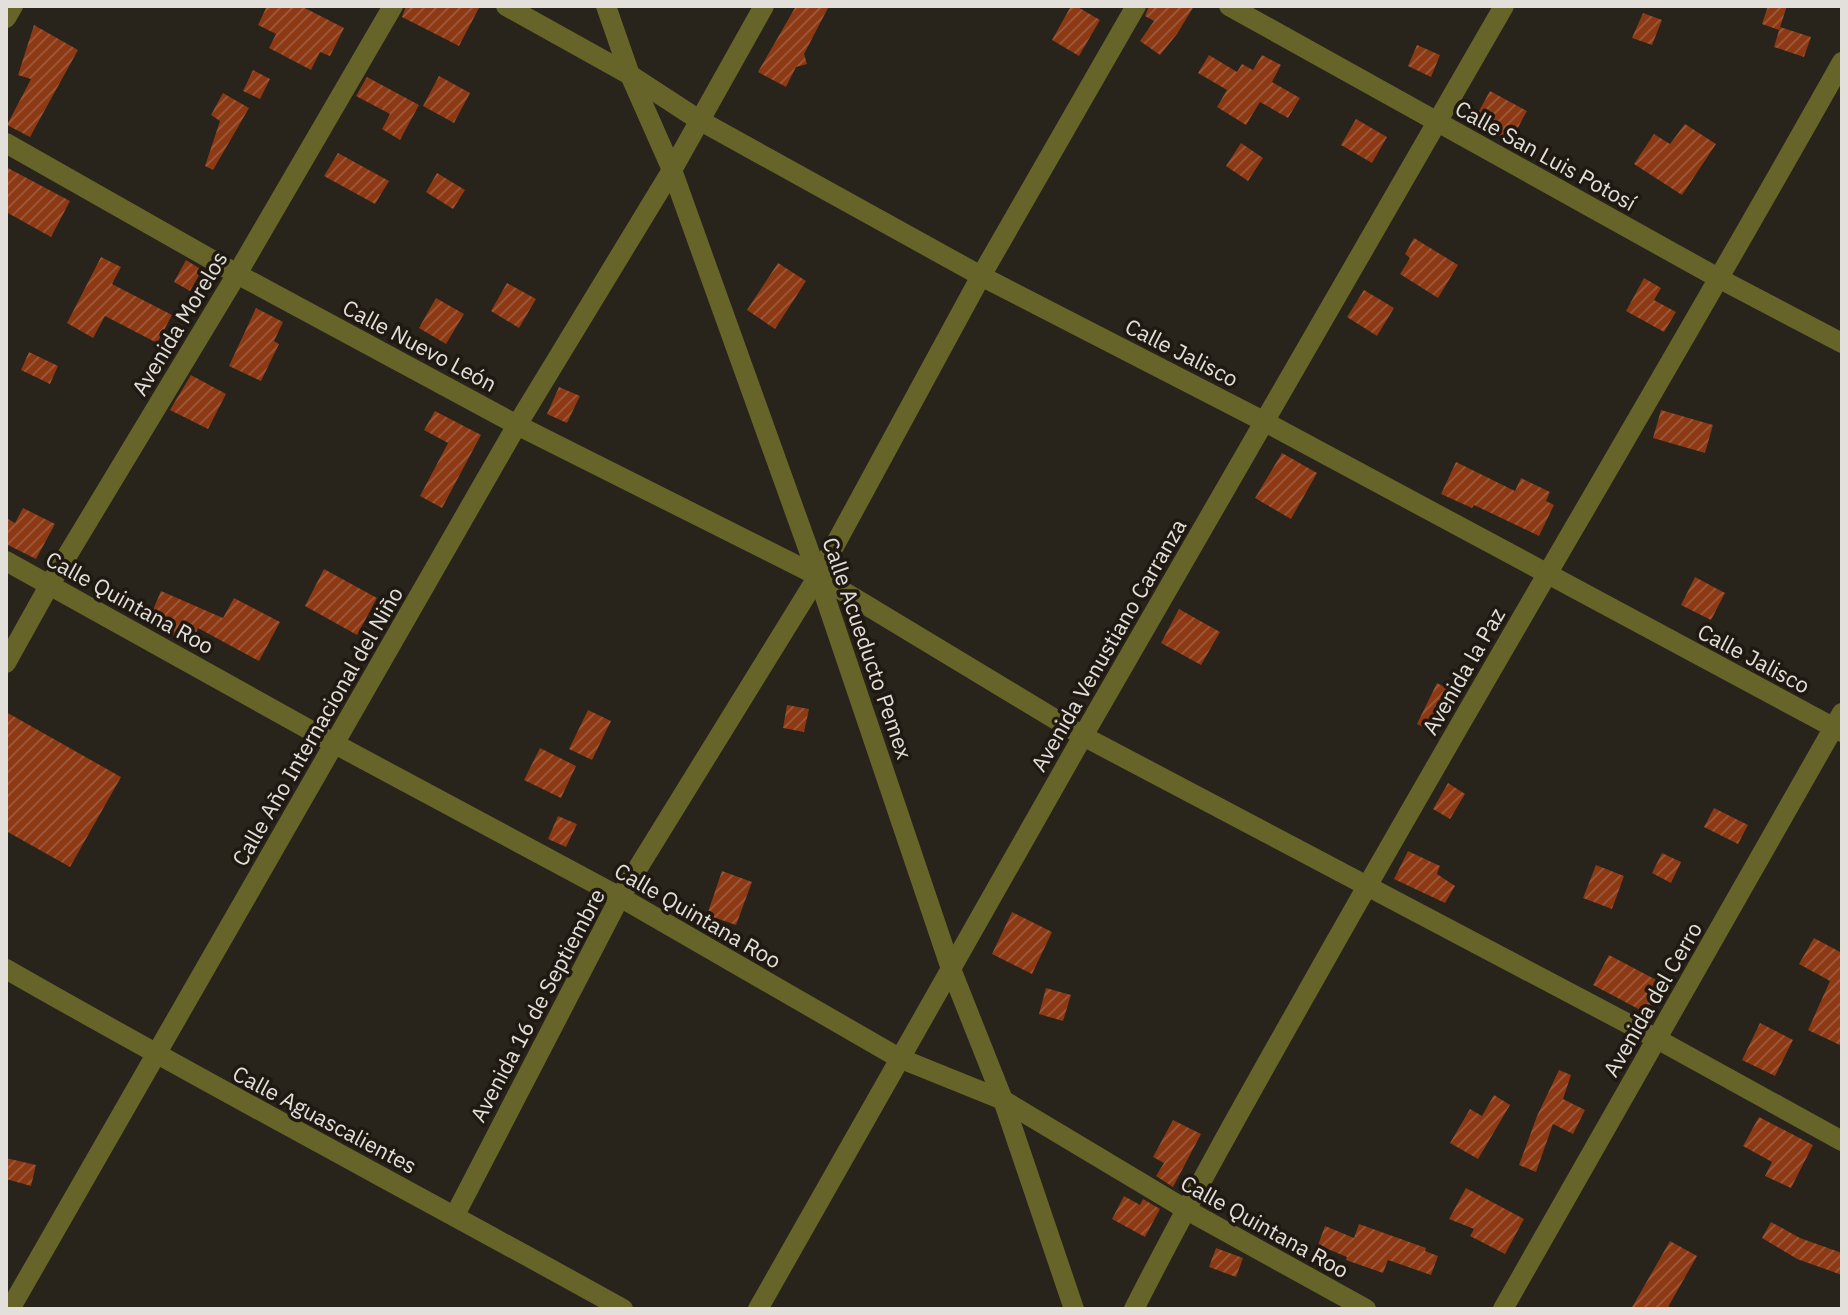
<svg xmlns="http://www.w3.org/2000/svg" width="1848" height="1315" viewBox="0 0 1848 1315" font-family="'IBM Plex Sans',sans-serif">
	<style>
		.building { fill: url(#building-hatch) }
		.lines { fill: none; stroke-linecap: round; stroke-linejoin: round }
		.minor { stroke: #666428; stroke-width: 20 }
		.labels { text-anchor: middle; dominant-baseline: central; stroke-width: 7; stroke-linejoin: round; paint-order: stroke }
		.street-label { font-size: 22px; fill: #e3dfda; stroke: #1f1912 }
	</style>
	<defs>
		<pattern id="building-hatch" width="6" height="6" patternUnits="userSpaceOnUse" patternTransform="scale(2)"><rect width="6" height="6" fill="#8c3914"/><path d="M-1 1l2-2M0 6l6-6M5 7l2-2" fill="none" stroke="#9c5536"/></pattern>
	</defs>
	<rect width="100%" height="100%" fill="#28231b"/>
	<!-- building -->
	<g class="building">
		<polygon points="267,6 301,6 344,28 330,56 320,52 311,70 269,48 276,34 258,25"/>
		<polygon points="406,6 480,6 459,46 402,17"/>
		<polygon points="796,6 829,6 804,54 807,64 796,67 786,87 758,72"/>
		<polygon points="1071,6 1076,6 1100,20 1079,56 1052,40"/>
		<polygon points="1149,6 1194,6 1177,34 1160,55 1140,41 1154,21 1145,16"/>
		<polygon points="1768,6 1787,6 1779,30 1762,24"/>
		<polygon points="1643,13 1662,20 1652,45 1632,38"/>
		<polygon points="34,25 78,50 30,137 7,125 31,79 18,75"/>
		<polygon points="1780,27 1811,37 1804,57 1774,47"/>
		<polygon points="1417,45 1440,55 1431,77 1408,66"/>
		<polygon points="1209,55 1237,72 1242,64 1253,70 1262,55 1281,65 1272,82 1300,98 1288,118 1260,102 1246,125 1217,107 1227,90 1198,73"/>
		<polygon points="253,70 270,79 260,99 243,91"/>
		<polygon points="439,76 470,93 454,123 423,106"/>
		<polygon points="367,77 419,105 400,140 382,129 390,114 356,96"/>
		<polygon points="1490,91 1527,111 1510,142 1473,122"/>
		<polygon points="223,93 249,108 213,170 205,166 220,121 211,115"/>
		<polygon points="1356,119 1387,137 1372,163 1341,145"/>
		<polygon points="1685,124 1716,144 1682,195 1634,164 1654,134 1670,144"/>
		<polygon points="1241,143 1263,158 1248,181 1226,166"/>
		<polygon points="338,153 389,181 375,204 324,176"/>
		<polygon points="6,167 70,201 51,237 6,212"/>
		<polygon points="437,173 465,190 453,209 426,192"/>
		<polygon points="1414,238 1458,265 1438,298 1400,274 1410,258 1405,254"/>
		<polygon points="101,257 121,267 112,284 172,315 157,343 105,316 93,338 67,323"/>
		<polygon points="186,260 202,270 190,291 174,282"/>
		<polygon points="778,263 806,281 775,329 747,310"/>
		<polygon points="1644,278 1661,288 1654,300 1676,312 1664,332 1626,311"/>
		<polygon points="507,283 536,299 519,328 491,311"/>
		<polygon points="1364,290 1394,308 1377,336 1347,317"/>
		<polygon points="436,298 464,314 446,344 419,328"/>
		<polygon points="256,308 283,322 274,341 279,344 261,381 229,366"/>
		<polygon points="29,352 58,366 50,384 21,370"/>
		<polygon points="191,375 226,394 208,429 170,410"/>
		<polygon points="559,387 580,396 567,423 547,414"/>
		<polygon points="1661,410 1713,425 1705,453 1653,438"/>
		<polygon points="435,411 481,435 442,508 420,496 448,443 424,430"/>
		<polygon points="1282,453 1317,473 1291,519 1255,498"/>
		<polygon points="1456,462 1515,491 1521,478 1550,492 1546,501 1554,505 1539,536 1474,505 1472,508 1441,494"/>
		<polygon points="23,508 55,524 36,559 6,544 6,518 15,523"/>
		<polygon points="324,569 377,598 357,635 305,606"/>
		<polygon points="1695,577 1725,593 1711,620 1681,605"/>
		<polygon points="161,591 223,618 234,598 280,622 259,661 198,628 192,643 147,624"/>
		<polygon points="1179,609 1220,632 1201,665 1161,643"/>
		<polygon points="1437,683 1454,692 1434,732 1417,724"/>
		<polygon points="787,705 809,709 804,732 783,728"/>
		<polygon points="588,710 611,721 592,760 569,749"/>
		<polygon points="6,712 121,777 70,867 6,831"/>
		<polygon points="540,748 576,766 561,798 524,780"/>
		<polygon points="1448,783 1465,794 1450,819 1433,809"/>
		<polygon points="1714,808 1748,825 1738,844 1704,827"/>
		<polygon points="558,816 577,824 566,847 548,839"/>
		<polygon points="1408,851 1440,866 1437,874 1455,886 1445,903 1394,879"/>
		<polygon points="1662,853 1681,862 1671,883 1652,873"/>
		<polygon points="1596,865 1624,876 1612,909 1583,898"/>
		<polygon points="722,871 752,882 736,925 707,915"/>
		<polygon points="1012,912 1052,932 1032,974 992,954"/>
		<polygon points="1814,938 1842,953 1842,1046 1808,1030 1830,981 1799,964"/>
		<polygon points="1609,955 1662,983 1646,1013 1593,985"/>
		<polygon points="1046,988 1071,995 1063,1021 1039,1014"/>
		<polygon points="1760,1023 1793,1040 1775,1076 1742,1060"/>
		<polygon points="1559,1070 1571,1075 1563,1099 1585,1110 1573,1134 1553,1124 1536,1172 1519,1165 1537,1116"/>
		<polygon points="1494,1095 1510,1105 1478,1159 1450,1143 1470,1109 1482,1116"/>
		<polygon points="1759,1117 1813,1145 1791,1188 1765,1176 1772,1162 1743,1146"/>
		<polygon points="1173,1120 1201,1134 1173,1187 1156,1176 1164,1163 1153,1157"/>
		<polygon points="6,1158 36,1165 31,1186 6,1179"/>
		<polygon points="1466,1188 1524,1219 1505,1254 1470,1236 1474,1229 1449,1219"/>
		<polygon points="1124,1196 1140,1205 1143,1199 1160,1209 1145,1237 1112,1219"/>
		<polygon points="1771,1222 1800,1238 1842,1253 1842,1275 1797,1259 1762,1238"/>
		<polygon points="1359,1224 1426,1248 1425,1251 1438,1256 1431,1275 1388,1260 1383,1273 1346,1260 1347,1257 1318,1245 1325,1226 1354,1238"/>
		<polygon points="1670,1241 1697,1256 1667,1309 1631,1309"/>
		<polygon points="1216,1248 1243,1258 1236,1277 1209,1267"/>
	</g>
	<g class="lines">
		<!-- minor -->
		<g class="minor">
			<polyline points="506,6 630,75 699,120 981,276 1265,422 1842,732"/>
			<polyline points="606,6 630,75 672,170 818,576 951,969 1003,1100 1074,1309"/>
			<polyline points="1229,6 1720,279 1842,343"/>
			<polyline points="6,18 13,6"/>
			<polyline points="6,143 237,274 517,425 818,576 1083,736 1657,1039 1842,1141"/>
			<polyline points="6,561 335,744 620,897 899,1058 1003,1100 1185,1209 1366,1309"/>
			<polyline points="6,663 50,584 237,274 393,6"/>
			<path d="M6,969C210,1086 418,1195 623,1309"/>
			<polyline points="455,1215 620,897 818,576 981,276 1136,6"/>
			<polyline points="10,1309 517,425 672,170 764,6"/>
			<polyline points="758,1309 1083,736 1504,6"/>
			<path d="M1134,1309C1195,1189 1262,1072 1328,955C1497,656 1674,361 1842,62"/>
			<polyline points="1503,1309 1842,713"/>
		</g>
	</g>
	<g class="labels">
		<!-- street labels -->
		<g class="street-label">
			<text transform="translate(1546 155) rotate(29)">Calle San Luis Potosí</text>
			<text transform="translate(179 323) rotate(-59)">Avenida Morelos</text>
			<text transform="translate(420 345) rotate(28)">Calle Nuevo León</text>
			<text transform="translate(1182 352) rotate(27)">Calle Jalisco</text>
			<text transform="translate(130 602) rotate(29)">Calle Quintana Roo</text>
			<text transform="translate(1108 645) rotate(-60)">Avenida Venustiano Carranza</text>
			<text transform="translate(868 648) rotate(71)">Calle Acueducto Pemex</text>
			<text transform="translate(1754 658) rotate(28)">Calle Jalisco</text>
			<text transform="translate(1463 671) rotate(-60)">Avenida la Paz</text>
			<text transform="translate(317 726) rotate(-60)">Calle Año Internacional del Niño</text>
			<text transform="translate(698 915) rotate(30)">Calle Quintana Roo</text>
			<text transform="translate(1652 999) rotate(-60)">Avenida del Cerro</text>
			<text transform="translate(537 1005) rotate(-62)">Avenida 16 de Septiembre</text>
			<text transform="translate(325 1119) rotate(28)">Calle Aguascalientes</text>
			<text transform="translate(1265 1226) rotate(29)">Calle Quintana Roo</text>
		</g>
	</g>
	<!-- border -->
	<rect width="1848" height="1315" fill="none" stroke="#e3dfda" stroke-width="16"/>
</svg>
